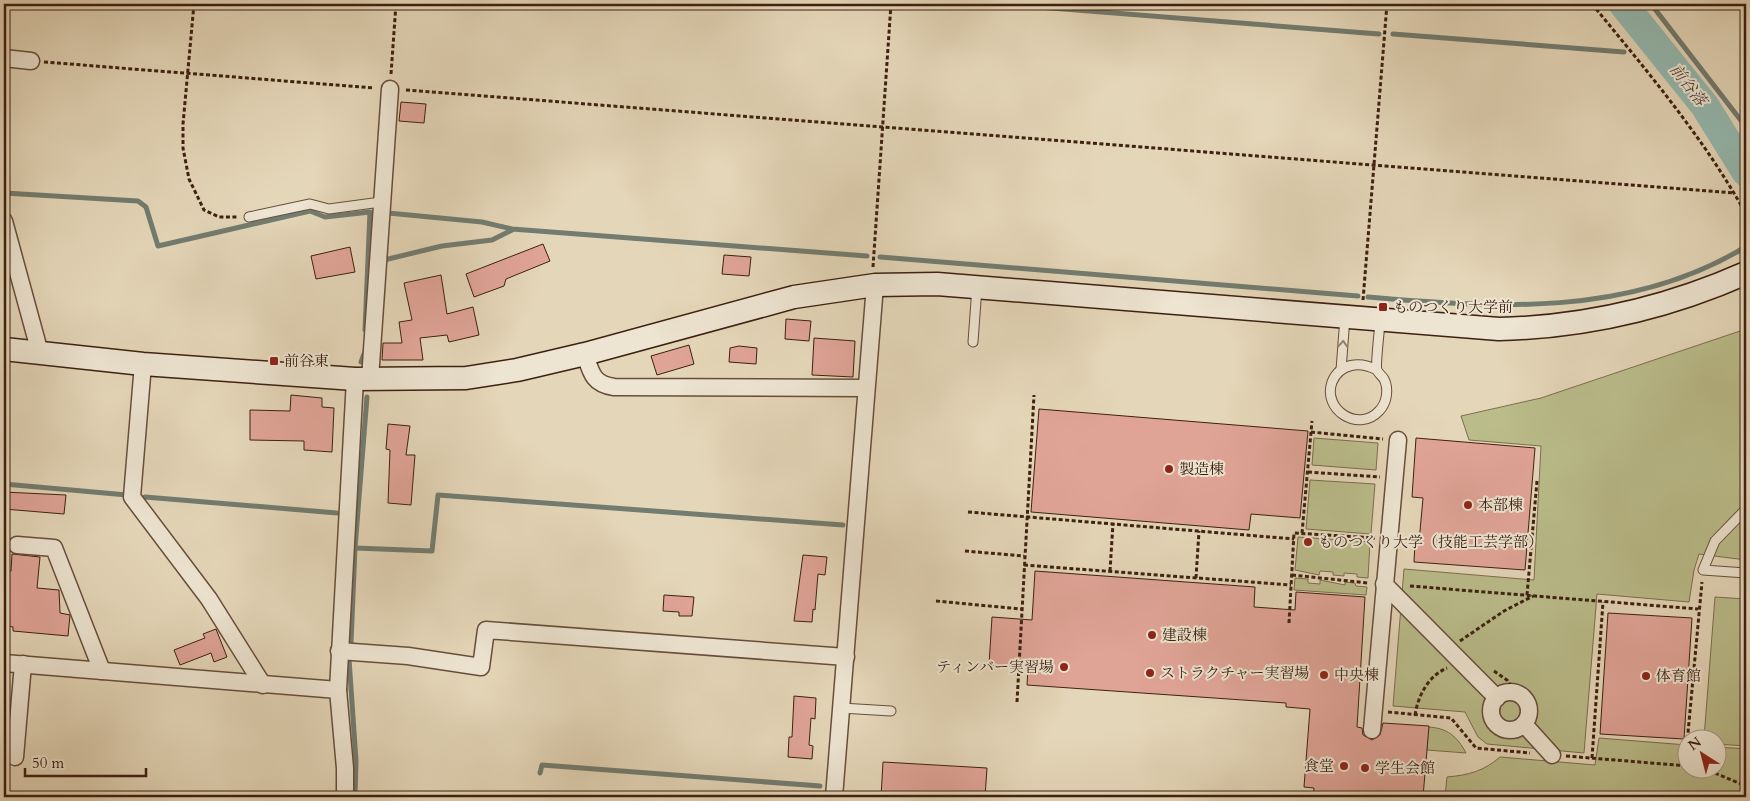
<svg xmlns="http://www.w3.org/2000/svg" width="1750" height="801" viewBox="0 0 1750 801" font-family="Cardo,'Noto Serif JP',serif">
	<style>
		.green { fill: #babc8a; stroke: #7c6e4e }
		.lines { fill: none; stroke-linecap: round; stroke-linejoin: round }
		.stream { stroke: #727c70; stroke-width: 5 }
		.river { stroke: #95b9b0; stroke-width: 29 }
		.building { fill: #e0a497; stroke: #3d2011 }
		.lane-casing { stroke: #674e3b; stroke-width: 11 }
		.street-casing { stroke: #674e3b; stroke-width: 19 }
		.secondary-casing { stroke: #3d2011; stroke-width: 25 }
		.path { stroke: #3d2011; stroke-width: 3; stroke-dasharray: 4 2.5; stroke-linecap: butt }
		.lane { stroke: #ede4d1; stroke-width: 9 }
		.street { stroke: #ede4d1; stroke-width: 16 }
		.secondary { stroke: #ede4d1; stroke-width: 22 }
		.oneway { stroke: #958271 }
		.poi-dot { fill: #8f2418; stroke: #ede4d1; stroke-width: 2 }
		.labels { text-anchor: middle; dominant-baseline: central; stroke-width: 4; stroke-linejoin: round; paint-order: stroke }
		.poi-label { font-size: 15px; fill: #3d2011; stroke: #ede4d1; text-anchor: start }
		.water-label { font-size: 16px; font-style: italic; fill: #534639; stroke: #ede4d1 }
	</style>
	<rect width="100%" height="100%" fill="#e4d6b8"/>
	<filter id="stains"><feTurbulence type="fractalNoise" baseFrequency=".004" numOctaves="4"/><feColorMatrix values="0 0 0 0 .2 0 0 0 0 .09 0 0 0 0 .02 0 0 0 .5 -.17"/></filter>
	<radialGradient id="worn" r=".72"><stop offset=".6" stop-color="#630" stop-opacity="0"/><stop offset="1" stop-color="#630" stop-opacity=".3"/></radialGradient>
	<!-- green -->
	<g class="green">
		<polygon points="1746,329 1746,560 1699,554 1694,570 1689,602 1597,594 1584,753 1487,744 1478,737 1465,712 1393,706 1404,569 1534,580 1541,446 1469,440 1461,416 1541,398"/>
		<polygon points="1314,438 1378,443 1376,470 1312,465"/>
		<polygon points="1310,480 1375,484 1371,534 1306,529"/>
		<polygon points="1298,537 1370,542 1368,578 1357,577 1357,574 1344,573 1344,576 1333,575 1333,572 1320,571 1319,575 1295,570"/>
		<polygon points="1295,578 1308,579 1308,583 1320,584 1320,580 1345,585 1345,582 1355,583 1356,586 1367,587 1366,595 1294,590"/>
		<polygon points="1715,597 1746,599 1746,746 1718,744 1718,738 1704,738"/>
		<path d="M1428,727C1447,728 1457,736 1466,753L1427,750Z"/>
		<path d="M1599,738L1687,745L1688,768H1718V747L1746,749V797H1445L1447,777C1469,775 1484,771 1500,757L1595,765Z"/>
	</g>
	<g class="lines">
		<!-- stream -->
		<g class="stream">
			<polyline points="999,4 1379,34"/>
			<polyline points="1651,4 1746,127"/>
			<polyline points="1393,34 1624,52"/>
			<polyline points="4,193 138,201 146,207 158,246 310,211 325,217 370,212 365,330"/>
			<polyline points="388,213 482,222 512,229 867,256"/>
			<polyline points="880,257 1358,296"/>
			<polyline points="384,260 442,246 492,240 512,230"/>
			<path d="M1368,297C1496,308 1627,317 1742,249"/>
			<polyline points="361,362 365,351"/>
			<polyline points="4,484 127,495"/>
			<polyline points="145,497 337,513"/>
			<polyline points="355,548 432,551 438,495 843,525"/>
			<polyline points="351,643 355,548 367,397"/>
			<polyline points="349,659 356,761 355,797"/>
			<polyline points="540,773 542,765 820,786"/>
			<polyline points="4,795 26,797"/>
		</g>
		<!-- river -->
		<polyline class="river" points="1623,4 1705,106 1746,172"/>
	</g>
	<!-- building -->
	<g class="building">
		<polygon points="401,102 426,104 424,123 399,121"/>
		<polygon points="543,244 550,261 506,279 504,286 474,297 466,274"/>
		<polygon points="350,247 355,272 316,279 311,256"/>
		<polygon points="724,255 751,257 749,276 722,274"/>
		<polygon points="441,275 447,314 473,307 479,335 449,342 447,335 420,338 423,360 382,360 383,343 402,343 399,322 412,320 404,283"/>
		<polygon points="786,319 811,321 809,341 785,339"/>
		<polygon points="814,338 855,341 853,377 812,375"/>
		<polygon points="689,345 694,364 657,375 651,356"/>
		<polygon points="739,346 757,348 756,364 729,362 730,348"/>
		<polygon points="291,395 322,398 322,407 334,408 332,452 304,450 304,441 250,440 250,410 290,411"/>
		<polygon points="1039,409 1308,431 1300,518 1251,514 1249,530 1031,512"/>
		<polygon points="388,424 410,426 406,455 415,455 411,505 388,503 390,450 386,449"/>
		<polygon points="1416,438 1535,448 1525,570 1414,562 1415,542 1419,542 1423,498 1412,497"/>
		<polygon points="4,492 66,495 64,514 4,509"/>
		<polygon points="12,554 40,557 37,588 59,590 60,613 70,615 68,636 13,631 13,627 6,626 9,592 4,592 4,571 11,571"/>
		<polygon points="803,555 827,557 825,575 818,574 815,610 813,609 812,622 794,621"/>
		<polygon points="1035,571 1255,587 1254,607 1295,610 1296,592 1365,597 1357,727 1362,728 1363,735 1372,740 1380,735 1383,723 1429,726 1423,797 1313,797 1314,788 1304,787 1310,709 1286,707 1286,703 1027,685 1028,668 989,665 992,617 1032,620"/>
		<polygon points="664,595 694,597 692,616 679,616 679,612 663,611"/>
		<polygon points="1608,613 1692,618 1684,739 1600,734"/>
		<polygon points="216,629 227,657 214,662 211,653 180,665 174,650 205,638 203,634"/>
		<polygon points="794,696 816,698 815,719 811,718 809,745 813,746 812,759 788,757 789,737 792,737"/>
		<polygon points="883,762 987,768 985,797 881,797"/>
	</g>
	<g class="lines">
		<defs>
			<g id="lane">
				<polyline points="249,217 310,204 329,209 381,202"/>
				<polyline points="973,342 977,287"/>
				<polyline points="1341,370 1345,317"/>
				<path d="M1377,370C1360,361 1340,363 1332,382C1322,410 1359,433 1379,411C1387,403 1389,389 1384,379C1382,376 1378,373 1377,370C1375,364 1380,329 1380,320"/>
				<polyline points="1746,509 1715,541 1703,570 1746,573"/>
				<polyline points="841,708 891,711"/>
			</g>
			<g id="street">
				<polyline points="4,58 31,61"/>
				<polyline points="4,221 40,353"/>
				<path d="M585,354C591,373 593,384 614,387L866,388"/>
				<polyline points="143,364 132,497 209,599 263,685"/>
				<polyline points="370,379 390,89"/>
				<polyline points="17,545 54,548 102,671"/>
				<polyline points="1384,584 1497,698"/>
				<polyline points="339,651 408,656 481,667 486,630 846,657"/>
				<polyline points="4,663 338,690"/>
				<circle cx="1510" cy="711" r="19"/>
				<polyline points="1524,724 1552,755"/>
				<polyline points="1372,730 1398,440"/>
				<polyline points="15,757 23,664"/>
				<polyline points="345,797 345,768 338,690 355,379"/>
				<polyline points="834,797 875,285"/>
			</g>
			<path id="secondary" d="M4,349L143,364L355,379L466,378L517,370L585,354L794,297L875,285L937,284L1499,329C1586,327 1667,308 1746,273"/>
		</defs>
		<!-- lane casing -->
		<use href="#lane" class="lane-casing"/>
		<!-- street casing -->
		<use href="#street" class="street-casing"/>
		<!-- secondary casing -->
		<use href="#secondary" class="secondary-casing"/>
		<!-- path -->
		<g class="path">
			<polyline points="194,4 183,124 183,148 189,179 204,210 219,217 238,217"/>
			<path d="M1592,4C1647,71 1704,138 1746,214"/>
			<polyline points="44,62 374,88"/>
			<polyline points="391,74 396,4"/>
			<polyline points="406,90 1734,193"/>
			<polyline points="873,267 891,4"/>
			<polyline points="1363,300 1387,4"/>
			<polyline points="1311,432 1383,439"/>
			<polyline points="1308,472 1380,477"/>
			<polyline points="968,512 1294,539"/>
			<polyline points="1302,533 1312,421"/>
			<polyline points="965,551 1024,556"/>
			<polyline points="1024,565 1291,585"/>
			<polyline points="1110,571 1113,523"/>
			<polyline points="1292,575 1368,583"/>
			<polyline points="1196,578 1199,531"/>
			<polyline points="1410,586 1698,609"/>
			<polyline points="1527,595 1537,481"/>
			<polyline points="936,601 1021,609"/>
			<polyline points="1289,623 1294,533 1375,538"/>
			<polyline points="1460,641 1504,611 1533,596"/>
			<polyline points="1494,671 1507,680 1515,693"/>
			<polyline points="1017,702 1034,395"/>
			<polyline points="1388,712 1451,718 1476,748 1530,753"/>
			<path d="M1415,715C1418,696 1428,676 1447,668"/>
			<polyline points="1566,756 1688,766"/>
			<polyline points="1592,758 1603,602"/>
			<polyline points="1685,765 1702,582"/>
			<polyline points="1703,768 1746,786"/>
		</g>
		<!-- lane -->
		<use href="#lane" class="lane"/>
		<!-- street -->
		<use href="#street" class="street"/>
		<!-- secondary -->
		<use href="#secondary" class="secondary"/>
	</g>
	<!-- one-way arrows -->
	<defs><path id="oneway-chevron" d="M-2-3.5L2.5 0L-2 3.5" fill="none" stroke-width="1.6" stroke-linecap="round" stroke-linejoin="round" transform="scale(1.25)"/></defs>
	<use class="oneway" href="#oneway-chevron" transform="translate(1343 344) rotate(-86)"/>
	<!-- markers -->
	<g class="poi-dot">
		<rect x="1378" y="302" width="10" height="10" rx="2.5"/>
		<rect x="269" y="356" width="10" height="10" rx="2.5"/>
		<circle cx="1169" cy="469" r="5"/>
		<circle cx="1468" cy="505" r="5"/>
		<circle cx="1308" cy="542" r="5"/>
		<circle cx="1152" cy="635" r="5"/>
		<circle cx="1064" cy="667" r="5"/>
		<circle cx="1150" cy="673" r="5"/>
		<circle cx="1324" cy="675" r="5"/>
		<circle cx="1646" cy="676" r="5"/>
		<circle cx="1344" cy="766" r="5"/>
		<circle cx="1365" cy="768" r="5"/>
	</g>
	<g class="labels">
		<!-- poi labels -->
		<g class="poi-label">
			<text x="1393" y="307">ものつくり大学前</text>
			<text x="284" y="361">前谷東</text>
			<text x="1179" y="469">製造棟</text>
			<text x="1478" y="505">本部棟</text>
			<text x="1318" y="542">ものつくり大学（技能工芸学部）</text>
			<text x="1162" y="635">建設棟</text>
			<text x="1054" y="667" text-anchor="end">ティンバー実習場</text>
			<text x="1160" y="673">ストラクチャー実習場</text>
			<text x="1334" y="675">中央棟</text>
			<text x="1656" y="676">体育館</text>
			<text x="1334" y="766" text-anchor="end">食堂</text>
			<text x="1375" y="768">学生会館</text>
		</g>
		<!-- water labels -->
		<g class="water-label">
			<text transform="translate(1688 85) rotate(52)">前谷落</text>
		</g>
	</g>
	<!-- margin -->
	<rect width="1750" height="801" fill="none" stroke="#e4d6b8" stroke-width="20"/>
	<rect x="5" y="5" width="1740" height="791" fill="none" stroke="#3d2011" stroke-width="2.5"/>
	<rect x="10" y="10" width="1730" height="781" fill="none" stroke="#3d2011"/>
	<!-- north arrow -->
	<g transform="translate(1702 754) rotate(324)"><circle r="24" fill="#ede4d1" stroke="#a79684"/>
	<path d="M0-4L9 19L0 12L-9 19Z" fill="#8f2418"/>
	<text y="-8" font-size="14" font-weight="bold" text-anchor="middle" fill="#3d2011">N</text>
	</g>
	<!-- scale -->
	<path d="M25 768v8h121v-8" fill="none" stroke="#3d2011" stroke-width="2.5"/>
	<text x="32" y="768" font-size="15" fill="#3d2011" stroke="#ede4d1" stroke-width="4" paint-order="stroke">50 m</text>
	<rect width="100%" height="100%" filter="url(#stains)"/>
	<rect width="100%" height="100%" fill="url(#worn)"/>
</svg>
